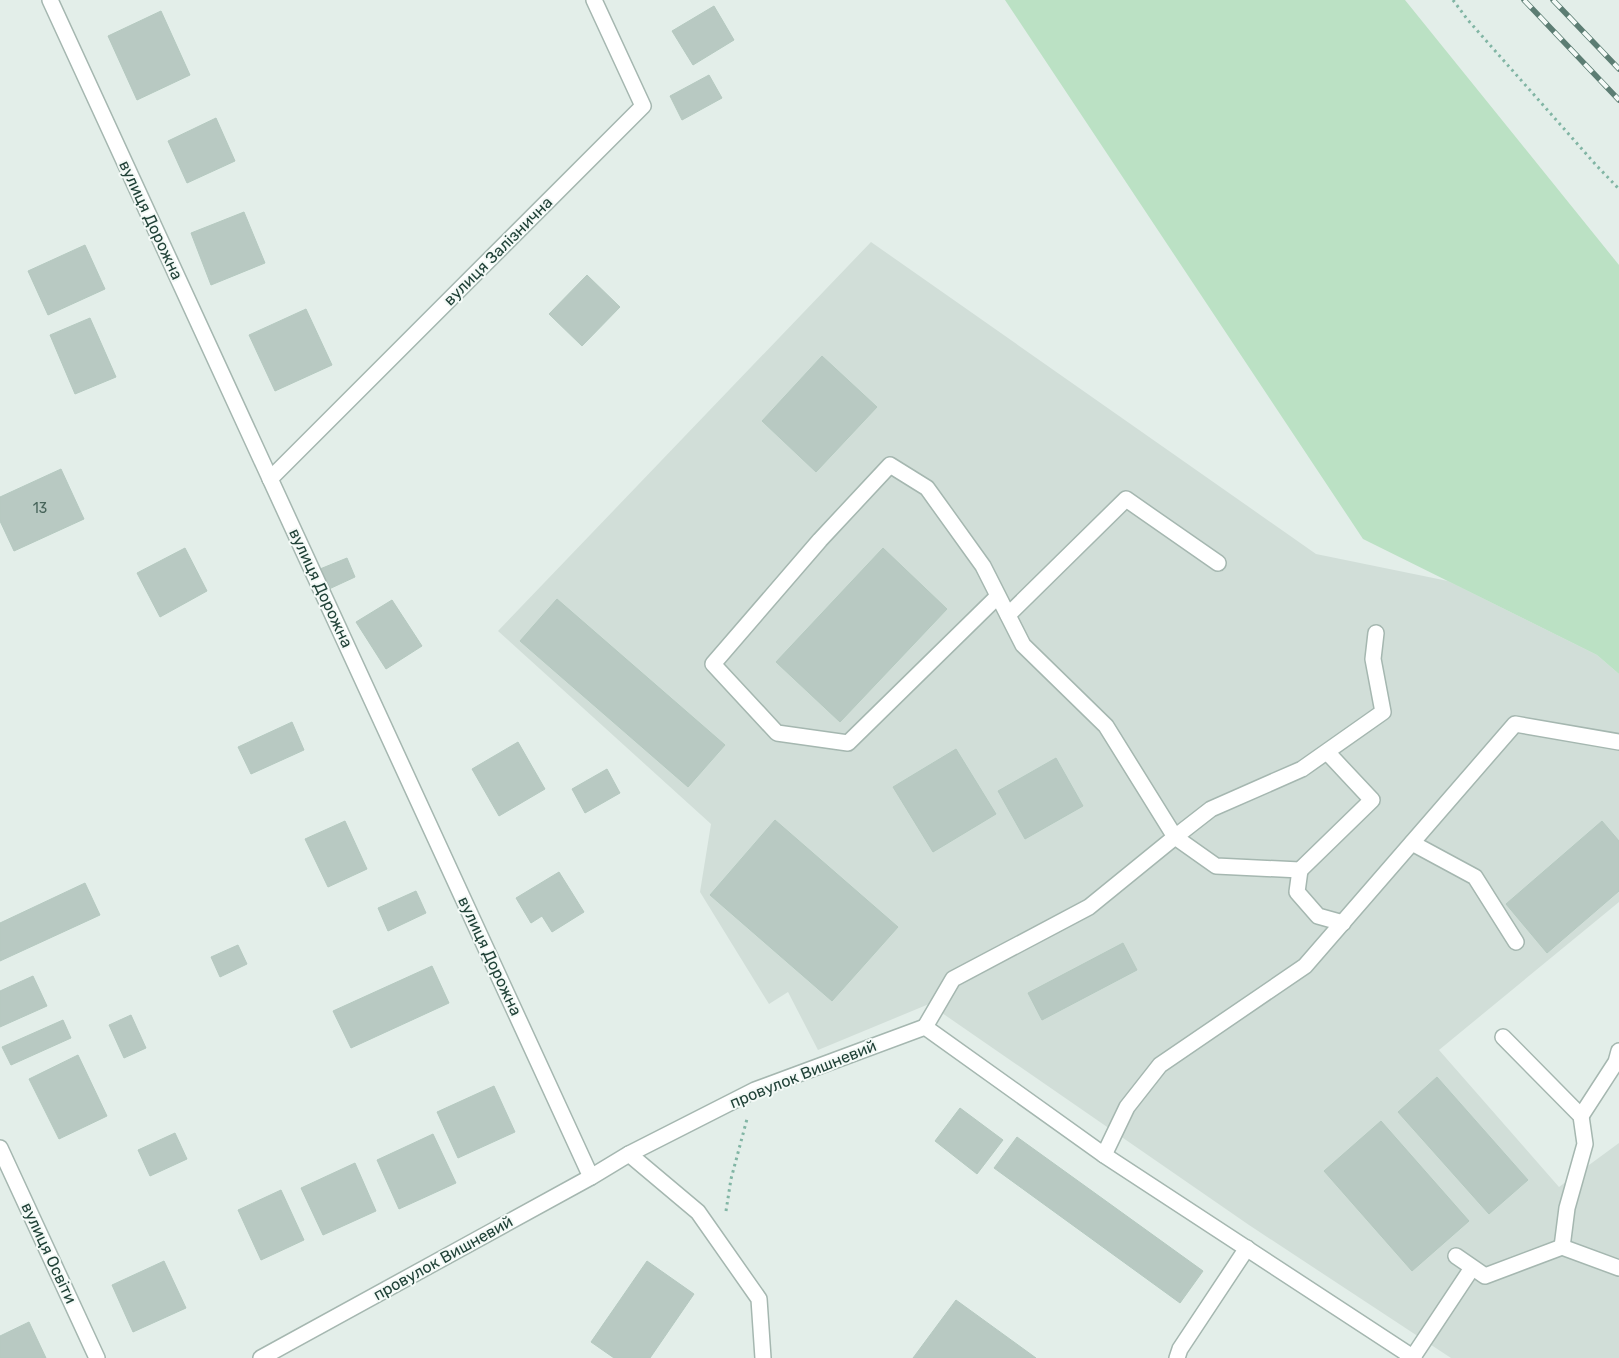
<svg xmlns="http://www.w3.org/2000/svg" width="1619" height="1358" viewBox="0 0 1619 1358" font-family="Rubik,sans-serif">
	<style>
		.built { fill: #d1ded8 }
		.green { fill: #bbe1c4 }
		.building { fill: #b8c9c2; stroke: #b5c9c0 }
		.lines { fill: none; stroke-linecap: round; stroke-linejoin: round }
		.service-casing { stroke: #a5b7b0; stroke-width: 18 }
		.minor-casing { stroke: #a5b7b0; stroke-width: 18 }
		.path { stroke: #81b5a4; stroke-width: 3; stroke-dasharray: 2.5 4; stroke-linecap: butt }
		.service { stroke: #fff; stroke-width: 15 }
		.minor { stroke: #fff; stroke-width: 15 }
		.rail-casing { stroke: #5c7d73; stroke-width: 5.5 }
		.rail { stroke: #f4faf7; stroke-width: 4; stroke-dasharray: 11; stroke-linecap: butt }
		.labels { text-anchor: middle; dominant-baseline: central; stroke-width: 4; stroke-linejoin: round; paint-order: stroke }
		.number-label { font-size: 14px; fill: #47645a }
		.street-label { font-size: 16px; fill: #214238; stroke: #f4faf7 }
	</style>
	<rect width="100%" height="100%" fill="#e3eee9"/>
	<!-- built -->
	<polygon class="built" points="871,242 1316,554 1448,581 1597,655 1619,674 1619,902 1439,1050 1559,1187 1619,1143 1619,1358 1451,1358 1249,1225 929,1004 818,1050 788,992 769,1004 700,892 711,824 498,631"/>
	<!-- green -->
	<polygon class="green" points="1005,0 1405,0 1619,265 1619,674 1597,655 1363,539"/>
	<!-- building -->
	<g class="building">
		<polygon points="714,6 734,40 693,65 672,31"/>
		<polygon points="161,11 190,75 137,100 108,36"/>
		<polygon points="709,75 722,98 682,120 670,96"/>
		<polygon points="216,118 235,161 187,183 168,141"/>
		<polygon points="244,212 265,263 211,285 191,233"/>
		<polygon points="85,245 105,289 48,315 28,271"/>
		<polygon points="587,275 620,307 582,346 549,314"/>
		<polygon points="306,309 332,365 275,391 249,335"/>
		<polygon points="90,318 116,377 75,394 50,335"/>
		<polygon points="822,356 877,407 816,472 762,421"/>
		<polygon points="61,469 84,519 14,551 0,521 0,497"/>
		<polygon points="185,548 207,591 160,617 137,573"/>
		<polygon points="883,548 947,609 840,722 776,662"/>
		<polygon points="347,558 355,577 329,589 320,569"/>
		<polygon points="557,599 725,745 688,787 520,641"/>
		<polygon points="392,600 422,646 386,669 356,622"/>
		<polygon points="292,722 304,750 251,774 238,747"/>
		<polygon points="518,742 545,789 499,816 472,769"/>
		<polygon points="956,749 996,814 933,852 893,787"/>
		<polygon points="1056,758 1083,806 1025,839 998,791"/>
		<polygon points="607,769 620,793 585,813 572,789"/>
		<polygon points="775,820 898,927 832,1001 710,895"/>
		<polygon points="345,821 367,869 328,887 305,839"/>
		<polygon points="1602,821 1619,841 1619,891 1547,953 1506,904"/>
		<polygon points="559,872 584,912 552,932 542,916 531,923 516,898"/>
		<polygon points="85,883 100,915 0,961 0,923"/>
		<polygon points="416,891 426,913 388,931 378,908"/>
		<polygon points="1123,943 1137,970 1042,1020 1028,993"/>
		<polygon points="238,945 247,964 220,977 211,957"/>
		<polygon points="432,966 449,1003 351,1048 333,1011"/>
		<polygon points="33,976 47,1006 0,1027 0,991"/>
		<polygon points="131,1015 146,1048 124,1058 109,1025"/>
		<polygon points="63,1020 71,1038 11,1065 2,1047"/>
		<polygon points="78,1055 107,1116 59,1139 29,1079"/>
		<polygon points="1437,1077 1528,1180 1489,1214 1398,1112"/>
		<polygon points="494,1086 515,1132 458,1158 437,1112"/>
		<polygon points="960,1108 1003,1140 977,1174 935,1141"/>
		<polygon points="1381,1121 1469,1221 1412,1271 1324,1171"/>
		<polygon points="175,1133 187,1159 150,1176 138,1150"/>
		<polygon points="433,1134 456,1183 399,1209 377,1160"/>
		<polygon points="1017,1137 1203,1271 1180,1303 994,1168"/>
		<polygon points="355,1163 376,1211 323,1235 301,1188"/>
		<polygon points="281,1190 304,1240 261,1260 238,1210"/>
		<polygon points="164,1261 186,1308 133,1332 112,1285"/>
		<polygon points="647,1261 694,1294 650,1358 614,1358 591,1342"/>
		<polygon points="956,1300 1036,1358 913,1358"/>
		<polygon points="29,1322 46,1358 0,1358 0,1336"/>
	</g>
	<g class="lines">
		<defs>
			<g id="service">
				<polyline points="1008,615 1126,499 1218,563"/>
				<polyline points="1327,752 1372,800 1300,870 1216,866 1175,837 1211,809 1302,769 1383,712 1373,659 1376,633"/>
				<polyline points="1412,843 1475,877 1516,942"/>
				<polyline points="1300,870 1297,892 1318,916 1343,923"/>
				<polyline points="925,1027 953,979 1089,907 1175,837 1106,726 1023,645 983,566 927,488 890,465 820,540 713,664 777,733 848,743 998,596"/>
				<polyline points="1503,1037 1581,1116 1585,1144 1567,1208 1562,1247"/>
				<polyline points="1581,1116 1616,1062 1619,1051"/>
				<polyline points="629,1154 698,1212 759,1299 763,1358"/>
				<polyline points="1104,1155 1127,1107 1160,1065 1305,966 1515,724 1619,742"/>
				<polyline points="1456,1256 1485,1276 1562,1247 1619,1268"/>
				<polyline points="1413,1357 1472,1268"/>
			</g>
			<g id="minor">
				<polyline points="50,0 591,1177"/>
				<polyline points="270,479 643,106 594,0"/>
				<polyline points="0,1148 97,1358"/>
				<polyline points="261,1358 591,1177 629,1154 755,1090 925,1027 1104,1155 1414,1358"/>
				<polyline points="1177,1358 1180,1349 1247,1248"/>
			</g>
		</defs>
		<!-- service casing -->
		<use href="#service" class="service-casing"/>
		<!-- minor casing -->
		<use href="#minor" class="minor-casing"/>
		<!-- path -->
		<g class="path">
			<polyline points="1453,0 1467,19 1596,165 1619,189"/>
			<polyline points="726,1211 731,1179 747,1119"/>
		</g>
		<!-- service -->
		<use href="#service" class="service"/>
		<!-- minor -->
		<use href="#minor" class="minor"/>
		<defs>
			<g id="rail">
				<polyline points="1524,0 1619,100"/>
				<polyline points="1553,0 1619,69"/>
			</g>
		</defs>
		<!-- rail casing -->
		<use href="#rail" class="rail-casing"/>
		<!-- rail -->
		<use href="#rail" class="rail"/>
	</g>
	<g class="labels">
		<!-- number labels -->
		<g class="number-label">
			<text x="40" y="508">13</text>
		</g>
		<!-- street labels -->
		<g class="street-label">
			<text transform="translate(151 220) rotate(65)">вулиця Дорожна</text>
			<text transform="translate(498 251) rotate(-45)">вулиця Залізнична</text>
			<text transform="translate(321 588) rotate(65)">вулиця Дорожна</text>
			<text transform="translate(490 956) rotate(65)">вулиця Дорожна</text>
			<text transform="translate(803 1074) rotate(-22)">провулок Вишневий</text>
			<text transform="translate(49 1253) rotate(65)">вулиця Освіти</text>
			<text transform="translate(443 1258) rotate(-29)">провулок Вишневий</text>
		</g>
	</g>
</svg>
